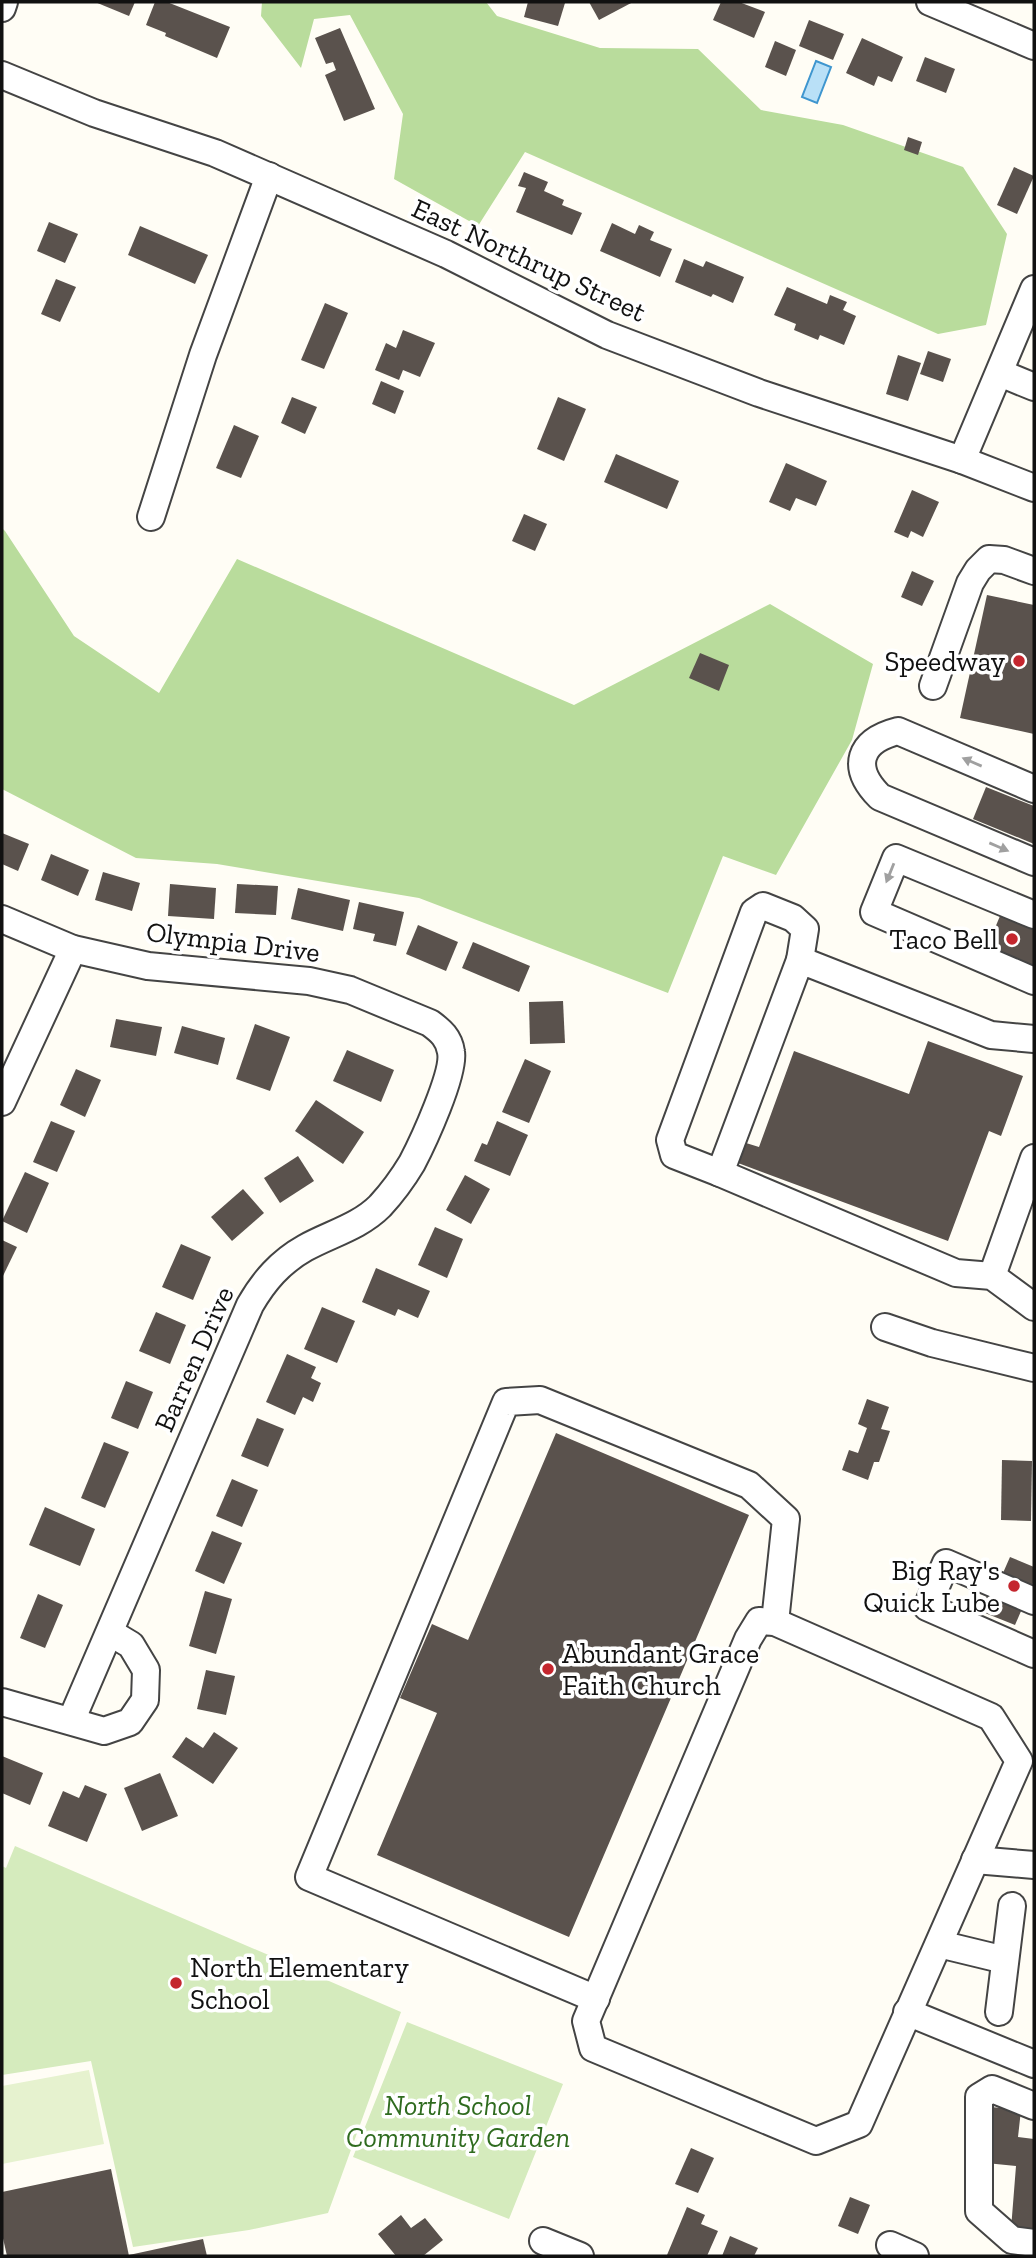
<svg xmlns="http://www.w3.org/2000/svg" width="1036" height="2258" viewBox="0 0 1036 2258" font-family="'Zilla Slab',serif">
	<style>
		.green { fill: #d5ebbd }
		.forest { fill: #b9dc9c }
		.pitch { fill: #e6f2cf }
		.water { fill: #b9e0f7; stroke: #3f96cf; stroke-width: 2 }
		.building { fill: #5a524d }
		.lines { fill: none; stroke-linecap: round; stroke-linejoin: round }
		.minor-casing { stroke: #444; stroke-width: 30 }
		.minor { stroke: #fff; stroke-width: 26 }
		.oneway { fill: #a0a0a0 }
		.poi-dot { fill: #c4262e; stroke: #fff; stroke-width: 2.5 }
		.labels { text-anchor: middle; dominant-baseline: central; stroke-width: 7; stroke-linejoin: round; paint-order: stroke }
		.street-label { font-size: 28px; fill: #111; stroke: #fff }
		.poi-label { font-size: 28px; fill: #111; stroke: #fff; text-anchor: end }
		.park-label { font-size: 28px; font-style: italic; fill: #2f6b1f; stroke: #fff }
	</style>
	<rect width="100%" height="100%" fill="#fffdf5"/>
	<!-- green -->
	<g class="green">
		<polygon points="15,1846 401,2012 328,2213 249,2230 133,2247 91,2061 2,2075 2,1866 6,1868"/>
		<polygon points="407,2022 563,2084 509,2219 353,2157"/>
	</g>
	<!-- forest -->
	<g class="forest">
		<polygon points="262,2 486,2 497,16 600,48 698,49 761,110 843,125 963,167 1007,234 986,325 938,334 525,152 478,226 394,179 403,114 350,15 314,19 301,68 261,16"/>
		<polygon points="2,528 5,531 74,636 159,693 237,559 574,705 770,604 873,664 852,740 776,875 723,856 668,993 419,898 217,864 136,858 2,789"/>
	</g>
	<!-- pitch -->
	<polygon class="pitch" points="89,2070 104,2144 2,2164 2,2086"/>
	<!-- water -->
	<polygon class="water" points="816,61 831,67 817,103 802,97"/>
	<!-- building -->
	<g class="building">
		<polygon points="95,2 135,2 129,16"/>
		<polygon points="155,2 167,2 230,27 217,58 165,36 166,33 146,25"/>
		<polygon points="528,2 565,3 558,26 524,17"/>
		<polygon points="589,2 633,2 599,20"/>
		<polygon points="721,2 739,2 765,12 754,38 713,20"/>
		<polygon points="809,20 844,34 833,60 799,46"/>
		<polygon points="340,28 375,109 344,121 325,75 336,70 333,62 326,64 315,38"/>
		<polygon points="862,38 903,57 892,82 878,76 874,86 846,73"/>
		<polygon points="775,41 796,50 786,76 765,67"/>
		<polygon points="925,57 955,69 946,93 916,81"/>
		<polygon points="908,137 922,142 918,155 904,150"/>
		<polygon points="1014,167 1034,176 1017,214 997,205"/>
		<polygon points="524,172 548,182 544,191 564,200 562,205 582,213 572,235 516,212 526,188 518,186"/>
		<polygon points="49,222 78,234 65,263 37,251"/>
		<polygon points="612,223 635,234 639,225 654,232 650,240 672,249 660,277 600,251"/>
		<polygon points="140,226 208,255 195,284 128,255"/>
		<polygon points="684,259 703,267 706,261 744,277 733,303 713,294 711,297 675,282"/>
		<polygon points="56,279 76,287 60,322 41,314"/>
		<polygon points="787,287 827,304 830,295 847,302 843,310 856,316 844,345 820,335 818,340 794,330 796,324 774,315"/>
		<polygon points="325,303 348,313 324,369 301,360"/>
		<polygon points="403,330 435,343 420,377 403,370 399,380 375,370 386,343 396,348"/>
		<polygon points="928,351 951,359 943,382 920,374"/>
		<polygon points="898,355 921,363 908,401 886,394"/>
		<polygon points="381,381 404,391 395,414 372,404"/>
		<polygon points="292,397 317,407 305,434 281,423"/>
		<polygon points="558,397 586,409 564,461 537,449"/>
		<polygon points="234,425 259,436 241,478 216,468"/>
		<polygon points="616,454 679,481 667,509 604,482"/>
		<polygon points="786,463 827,481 816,506 796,498 790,511 769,502"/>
		<polygon points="912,490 939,502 923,537 911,531 908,538 894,532"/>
		<polygon points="524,514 547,524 535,551 512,541"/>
		<polygon points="912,571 934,581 922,606 901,597"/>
		<polygon points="987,595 1034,605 1034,734 960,718"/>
		<polygon points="700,653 729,665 719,691 689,678"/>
		<polygon points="986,787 1034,806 1034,844 973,819"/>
		<polygon points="2,833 29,844 18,871 2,864"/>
		<polygon points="51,854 89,870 78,896 41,880"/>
		<polygon points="103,872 140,883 132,911 95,900"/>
		<polygon points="170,884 216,888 214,919 168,916"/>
		<polygon points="237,884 278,886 276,915 235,913"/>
		<polygon points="298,888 350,900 343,931 291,919"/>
		<polygon points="359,902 404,912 396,946 373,941 375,934 353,929"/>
		<polygon points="1000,916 1034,930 1034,967 987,947"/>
		<polygon points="418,925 458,942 446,971 406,954"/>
		<polygon points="473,942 530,966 519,992 462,968"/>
		<polygon points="563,1001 565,1043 530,1044 529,1002"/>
		<polygon points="116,1019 162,1027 156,1056 110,1047"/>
		<polygon points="255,1024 290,1037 270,1091 236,1079"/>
		<polygon points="182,1026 225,1038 218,1065 174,1053"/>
		<polygon points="928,1041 1023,1076 1001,1136 989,1131 948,1241 738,1163 746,1143 759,1147 794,1051 909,1094"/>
		<polygon points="347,1050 394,1070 381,1102 333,1081"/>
		<polygon points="525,1059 551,1071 529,1123 502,1112"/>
		<polygon points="76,1069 101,1080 85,1117 60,1105"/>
		<polygon points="316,1100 364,1132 343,1164 295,1131"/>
		<polygon points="51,1121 75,1131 57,1172 33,1162"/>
		<polygon points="497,1121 528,1135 510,1176 474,1161 482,1143 487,1145"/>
		<polygon points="298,1156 314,1181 280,1203 264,1178"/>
		<polygon points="25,1172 49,1183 27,1233 2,1221"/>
		<polygon points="465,1175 490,1189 471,1224 446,1210"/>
		<polygon points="243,1189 264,1213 232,1241 211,1217"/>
		<polygon points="435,1227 463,1239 447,1278 418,1265"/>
		<polygon points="2,1240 17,1247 2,1278"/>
		<polygon points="181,1244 211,1257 193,1300 162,1287"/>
		<polygon points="376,1268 430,1291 418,1318 398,1309 395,1316 362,1302"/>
		<polygon points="322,1307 355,1321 337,1363 304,1349"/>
		<polygon points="156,1312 186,1325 170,1364 139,1351"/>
		<polygon points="287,1354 316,1367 311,1378 321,1383 313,1402 303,1397 295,1415 266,1402"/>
		<polygon points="126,1381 153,1392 138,1429 111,1418"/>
		<polygon points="867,1399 889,1407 881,1429 890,1431 879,1462 874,1462 868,1480 842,1470 849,1450 858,1453 867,1428 858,1424"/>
		<polygon points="257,1418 284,1429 268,1467 241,1456"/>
		<polygon points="556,1433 749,1515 569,1937 377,1855 437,1713 400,1698 432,1624 468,1640"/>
		<polygon points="104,1442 129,1452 105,1508 81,1498"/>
		<polygon points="1002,1460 1032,1461 1031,1521 1001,1520"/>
		<polygon points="232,1479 258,1490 242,1527 216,1516"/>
		<polygon points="45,1507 95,1529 80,1566 29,1545"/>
		<polygon points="212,1531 242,1543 224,1584 195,1571"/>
		<polygon points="1010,1557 1034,1567 1034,1581 1015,1625 980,1611 987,1596 992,1598"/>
		<polygon points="205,1591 232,1599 216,1654 189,1646"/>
		<polygon points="38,1594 63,1605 45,1648 20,1638"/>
		<polygon points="206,1670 235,1676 226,1715 197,1709"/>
		<polygon points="214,1732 238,1748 213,1784 172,1757 186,1737 203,1748"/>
		<polygon points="2,1756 43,1773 30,1805 2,1793"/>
		<polygon points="160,1773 178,1816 142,1831 124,1788"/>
		<polygon points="85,1785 107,1794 87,1842 48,1826 63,1791 79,1798"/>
		<polygon points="991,2107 1021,2110 1018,2137 1034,2139 1034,2231 1011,2229 1016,2166 986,2163"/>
		<polygon points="691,2148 714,2158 698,2193 675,2184"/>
		<polygon points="111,2169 129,2256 7,2256 2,2234 2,2192"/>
		<polygon points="850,2197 870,2205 858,2234 838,2226"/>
		<polygon points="687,2207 705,2215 701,2224 718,2231 707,2256 667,2255"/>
		<polygon points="401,2215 411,2228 425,2218 443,2240 423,2256 396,2256 378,2234"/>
		<polygon points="730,2236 758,2248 754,2256 722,2256"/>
		<polygon points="203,2239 207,2256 129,2256 129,2255"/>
	</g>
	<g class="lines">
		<defs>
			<g id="minor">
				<polyline points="930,2 1034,46"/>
				<polyline points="2,8 4,2"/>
				<polyline points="2,75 94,113 215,153 446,254 607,335 759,393 962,460 1034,488"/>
				<polyline points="1000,373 1034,387"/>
				<polyline points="962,460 1034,289"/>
				<polyline points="151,517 203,355 269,176"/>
				<polyline points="933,686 970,583 978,570 989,559 1004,560 1034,571"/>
				<path d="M1034,789L898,731C859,741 850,767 880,797L1034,862"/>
				<polyline points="1034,915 896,858 874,912 1034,981"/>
				<path d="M2,919L73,949L148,966L309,981L350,990L430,1023C441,1031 449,1038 451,1052C455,1073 423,1142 412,1163C403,1178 392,1193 380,1206C359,1227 330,1234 305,1248C280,1262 264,1281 250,1305L71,1721"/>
				<polyline points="1034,1039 991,1035 800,960 720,1173 956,1273 992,1276 1034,1307"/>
				<polyline points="2,1102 73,949"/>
				<polyline points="720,1173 674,1155 670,1140 754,912 763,906 793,918 805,929 800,960"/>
				<polyline points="992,1276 1034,1158"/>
				<polyline points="885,1327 932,1343 1034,1368"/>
				<polyline points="1034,1601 946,1563 927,1607 1034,1654"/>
				<polygon points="759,1621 775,1622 991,1717 1019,1761 859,2124 816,2141 593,2048 586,2021 748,1639"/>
				<polyline points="2,1702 104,1731 130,1722 145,1700 146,1670 131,1645 111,1633"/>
				<polyline points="975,1860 1034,1865"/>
				<polyline points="939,1944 1005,1960"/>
				<polyline points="596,1999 309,1877 506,1402 540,1400 749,1485 786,1519 775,1622"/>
				<polyline points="907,2012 1034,2064"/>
				<polyline points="999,2012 1012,1906"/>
				<polyline points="1034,2106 992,2089 979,2097 979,2211 1012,2240 1034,2243"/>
				<polyline points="543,2241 580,2256"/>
				<polyline points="890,2245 915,2256"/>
			</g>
		</defs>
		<!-- minor casing -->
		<use href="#minor" class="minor-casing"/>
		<!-- minor -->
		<use href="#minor" class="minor"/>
	</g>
	<!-- one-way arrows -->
	<defs><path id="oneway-solid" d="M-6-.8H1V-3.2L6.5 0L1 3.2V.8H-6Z" transform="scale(1.75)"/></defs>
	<g class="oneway">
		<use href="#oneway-solid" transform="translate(972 762) rotate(-157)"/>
		<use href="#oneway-solid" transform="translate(999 847) rotate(23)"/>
		<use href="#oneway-solid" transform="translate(890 873) rotate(112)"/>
	</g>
	<!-- markers -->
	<g class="poi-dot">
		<circle cx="1019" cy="661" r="7"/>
		<circle cx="1012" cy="939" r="7"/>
		<circle cx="1014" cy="1586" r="7"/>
		<circle cx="548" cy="1669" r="7"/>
		<circle cx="176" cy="1983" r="7"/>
	</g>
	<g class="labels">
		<!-- street labels -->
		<g class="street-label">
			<text transform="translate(529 260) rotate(25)">East Northrup Street</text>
			<text transform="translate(233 942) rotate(7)">Olympia Drive</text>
			<text transform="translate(194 1359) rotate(-66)">Barren Drive</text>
		</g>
		<!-- poi labels -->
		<g class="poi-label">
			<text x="1005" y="661">Speedway</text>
			<text x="998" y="939">Taco Bell</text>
			<text x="1000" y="1570">Big Ray's<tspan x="1000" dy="32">Quick Lube</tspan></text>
			<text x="562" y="1653" text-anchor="start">Abundant Grace<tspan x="562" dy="32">Faith Church</tspan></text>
			<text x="190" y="1967" text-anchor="start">North Elementary<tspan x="190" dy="32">School</tspan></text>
		</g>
		<!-- park labels -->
		<g class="park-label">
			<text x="458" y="2105">North School<tspan x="458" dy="32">Community Garden</tspan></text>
		</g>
	</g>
	<!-- border -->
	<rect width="1036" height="2258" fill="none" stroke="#111111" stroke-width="7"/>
</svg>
